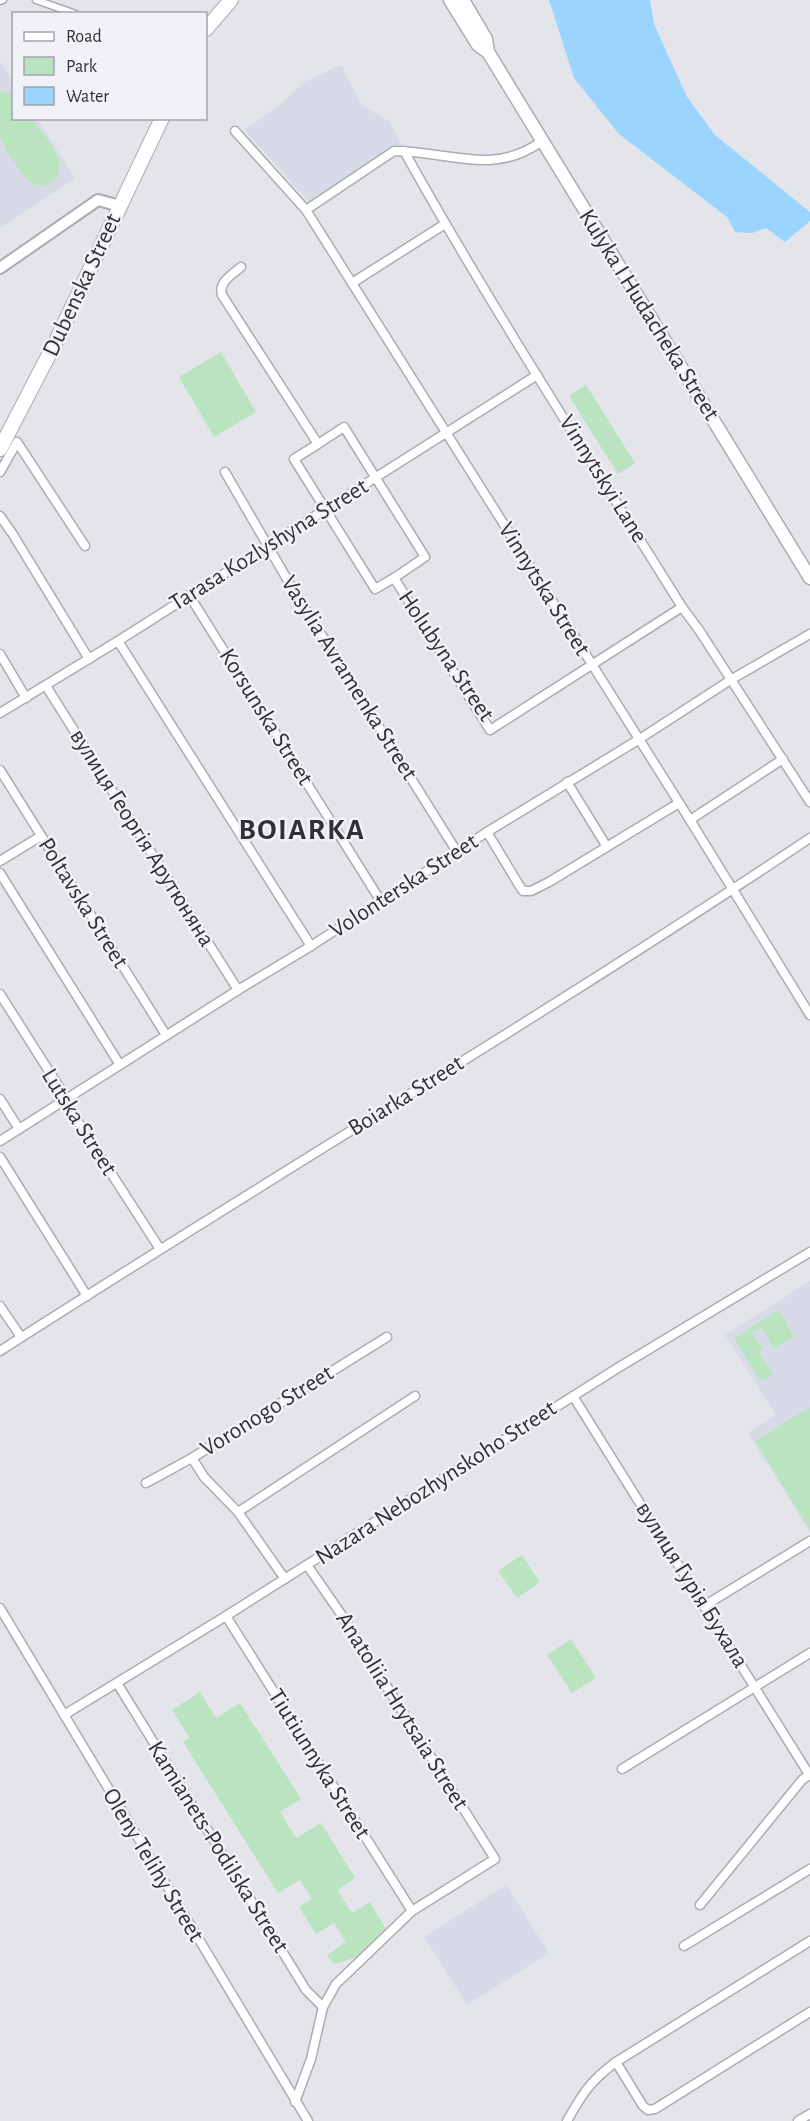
<svg xmlns="http://www.w3.org/2000/svg" width="810" height="2121" viewBox="0 0 810 2121" font-family="'Alegreya Sans',sans-serif">
	<style>
		.built { fill: #d6dbe7 }
		.green { fill: #bae3bf }
		.water { fill: #9bd4fe }
		.lines { fill: none; stroke-linecap: round; stroke-linejoin: round }
		.pedestrian-casing { stroke: #aaacb1; stroke-width: 9 }
		.minor-casing { stroke: #aaacb1; stroke-width: 11 }
		.tertiary-casing { stroke: #aaacb1; stroke-width: 14 }
		.secondary-casing { stroke: #aaacb1; stroke-width: 15 }
		.primary-casing { stroke: #aaacb1; stroke-width: 16 }
		.pedestrian { stroke: #fff; stroke-width: 6 }
		.minor { stroke: #fff; stroke-width: 8 }
		.tertiary { stroke: #fff; stroke-width: 10 }
		.secondary { stroke: #fff; stroke-width: 12 }
		.primary { stroke: #fff; stroke-width: 14 }
		.labels { text-anchor: middle; dominant-baseline: central; stroke-width: 5; stroke-linejoin: round; paint-order: stroke }
		.street-label { font-size: 24px; fill: #303133; stroke: #f0f2f8 }
		.district-label { font-size: 30px; font-weight: bold; letter-spacing: 1.5px; fill: #303133; stroke: #f0f2f8 }
	</style>
	<rect width="100%" height="100%" fill="#e3e5ea"/>
	<!-- built -->
	<g class="built">
		<polygon points="0,61 13,82 14,118 37,119 75,178 0,228"/>
		<polygon points="341,65 362,105 390,122 401,144 310,203 244,130 281,104 304,82"/>
		<polygon points="810,1281 810,1532 748,1433 776,1415 725,1335"/>
		<polygon points="506,1885 549,1953 467,2005 424,1937"/>
	</g>
	<!-- green -->
	<g class="green">
		<path d="M0,91L13,93L14,118L32,119C41,132 55,146 59,161C63,177 46,192 31,182C24,178 2,145 0,137C0,125 0,104 0,91Z"/>
		<polygon points="221,352 256,412 214,437 179,377"/>
		<polygon points="586,385 635,463 618,474 569,396"/>
		<polygon points="779,1310 794,1337 774,1349 762,1328 752,1333 763,1349 759,1352 773,1375 764,1380 759,1379 734,1338"/>
		<polygon points="810,1407 810,1530 755,1441"/>
		<polygon points="522,1555 540,1582 517,1598 498,1571"/>
		<polygon points="571,1639 596,1678 572,1693 547,1655"/>
		<polygon points="200,1692 216,1718 240,1703 301,1799 280,1812 296,1838 321,1823 355,1878 337,1890 352,1913 370,1902 387,1931 361,1956 334,1964 327,1955 346,1942 334,1923 316,1934 299,1907 312,1899 300,1880 278,1893 183,1742 190,1738 172,1710"/>
	</g>
	<!-- water -->
	<polygon class="water" points="549,0 650,0 654,24 687,97 715,135 810,212 810,221 785,242 766,228 752,233 735,232 727,217 619,134 574,78"/>
	<g class="lines">
		<defs>
			<g id="pedestrian">
				<polyline points="36,0 76,14"/>
				<polyline points="0,1 3,0"/>
			</g>
			<g id="minor">
				<polyline points="235,131 306,210 690,820 810,1015"/>
				<path d="M404,151C491,307 588,456 682,607L699,630L810,802"/>
				<path d="M306,210L394,151C449,151 493,177 542,141"/>
				<path d="M241,267C232,275 218,282 222,295L318,444L294,459L375,589L394,578L490,730L682,607"/>
				<polyline points="352,283 445,224"/>
				<polyline points="318,444 344,427 425,557 394,578"/>
				<polyline points="0,472 17,442 85,546"/>
				<polyline points="225,472 291,586 457,852"/>
				<polyline points="0,516 12,533 89,659"/>
				<polyline points="189,595 380,900"/>
				<polyline points="118,641 311,946"/>
				<polyline points="0,654 26,698"/>
				<polyline points="46,686 238,990"/>
				<polyline points="0,713 118,641 537,375"/>
				<polyline points="0,770 166,1035"/>
				<polyline points="567,782 607,847"/>
				<polyline points="690,820 783,759"/>
				<polyline points="487,832 519,885 523,891 531,891 549,882 679,803"/>
				<polyline points="0,861 41,836"/>
				<polyline points="0,873 120,1065"/>
				<polyline points="0,994 66,1098 71,1111 160,1249"/>
				<polyline points="0,1099 19,1129"/>
				<polyline points="0,1141 238,990 311,946 487,832 638,740 732,679 810,634"/>
				<polyline points="0,1157 87,1296"/>
				<polyline points="0,1306 21,1337"/>
				<path d="M0,1351C269,1178 544,1016 810,838"/>
				<polyline points="573,1396 810,1776"/>
				<polyline points="192,1458 204,1477 238,1512 285,1579"/>
				<polyline points="146,1483 192,1458 387,1337"/>
				<polyline points="238,1512 415,1396"/>
				<polyline points="704,1606 810,1541"/>
				<polyline points="0,1608 308,2121"/>
				<polyline points="226,1616 412,1911"/>
				<polyline points="117,1683 306,1990 323,2007"/>
				<polyline points="64,1715 226,1616 616,1369 810,1252"/>
				<polyline points="622,1769 810,1653"/>
				<polyline points="700,1905 802,1780 810,1774"/>
				<polyline points="684,1946 810,1869"/>
				<polyline points="616,2062 643,2106 648,2110 655,2109 810,2012"/>
				<polyline points="295,2102 311,2059 323,2007 336,1984 412,1911 495,1859 343,1617 307,1565"/>
				<path d="M567,2121C583,2093 590,2081 616,2062L810,1941"/>
				<polyline points="798,2121 810,2114"/>
			</g>
			<polyline id="tertiary" points="0,268 98,200 120,206"/>
			<g id="secondary">
				<polyline points="450,0 478,45 488,52"/>
				<polyline points="463,0 486,39 488,52 810,578"/>
			</g>
			<g id="primary">
				<polyline points="206,29 231,0"/>
				<polyline points="0,449 56,341 162,118"/>
			</g>
		</defs>
		<!-- pedestrian casing -->
		<use href="#pedestrian" class="pedestrian-casing"/>
		<!-- minor casing -->
		<use href="#minor" class="minor-casing"/>
		<!-- tertiary casing -->
		<use href="#tertiary" class="tertiary-casing"/>
		<!-- secondary casing -->
		<use href="#secondary" class="secondary-casing"/>
		<!-- primary casing -->
		<use href="#primary" class="primary-casing"/>
		<!-- pedestrian -->
		<use href="#pedestrian" class="pedestrian"/>
		<!-- minor -->
		<use href="#minor" class="minor"/>
		<!-- tertiary -->
		<use href="#tertiary" class="tertiary"/>
		<!-- secondary -->
		<use href="#secondary" class="secondary"/>
		<!-- primary -->
		<use href="#primary" class="primary"/>
	</g>
	<g class="labels">
		<!-- street labels -->
		<g class="street-label">
			<text transform="translate(82 285) rotate(-65)">Dubenska Street</text>
			<text transform="translate(649 315) rotate(58)">Kulyka I Hudacheka Street</text>
			<text transform="translate(603 479) rotate(58)">Vinnytskyi Lane</text>
			<text transform="translate(269 545) rotate(-32)">Tarasa Kozlyshyna Street</text>
			<text transform="translate(544 589) rotate(58)">Vinnytska Street</text>
			<text transform="translate(446 656) rotate(56)">Holubyna Street</text>
			<text transform="translate(349 678) rotate(58)">Vasylia Avramenka Street</text>
			<text transform="translate(266 717) rotate(58)">Korsunska Street</text>
			<text transform="translate(142 838) rotate(58)">вулиця Георгія Арутюняна</text>
			<text transform="translate(404 886) rotate(-33)">Volonterska Street</text>
			<text transform="translate(83 903) rotate(58)">Poltavska Street</text>
			<text transform="translate(406 1096) rotate(-32)">Boiarka Street</text>
			<text transform="translate(79 1122) rotate(58)">Lutska Street</text>
			<text transform="translate(267 1411) rotate(-32)">Voronogo Street</text>
			<text transform="translate(436 1483) rotate(-33)">Nazara Nebozhynskoho Street</text>
			<text transform="translate(692 1585) rotate(58)">вулиця Гурія Бухала</text>
			<text transform="translate(402 1711) rotate(58)">Anatoliia Hrytsaia Street</text>
			<text transform="translate(319 1764) rotate(58)">Tiutiunnyka Street</text>
			<text transform="translate(218 1847) rotate(58)">Kamianets-Podilska Street</text>
			<text transform="translate(153 1865) rotate(59)">Oleny Telihy Street</text>
		</g>
		<!-- district labels -->
		<g class="district-label">
			<text x="302" y="830">BOIARKA</text>
		</g>
	</g>
	<!-- legend -->
	<rect x="12" y="12" width="195" height="108" fill="#f0f2f8" stroke="#a3a5a9" stroke-width="1.5"/>
	<rect x="24" y="32" width="30" height="9" fill="#ffffff" stroke="#a3a5a9" stroke-width="1.5"/>
	<text x="66" y="42" font-size="18" fill="#303133">Road</text>
	<rect x="24" y="57" width="30" height="18" fill="#bae3bf" stroke="#a3a5a9" stroke-width="1.5"/>
	<text x="66" y="72" font-size="18" fill="#303133">Park</text>
	<rect x="24" y="87" width="30" height="18" fill="#9bd4fe" stroke="#a3a5a9" stroke-width="1.5"/>
	<text x="66" y="102" font-size="18" fill="#303133">Water</text>
</svg>
